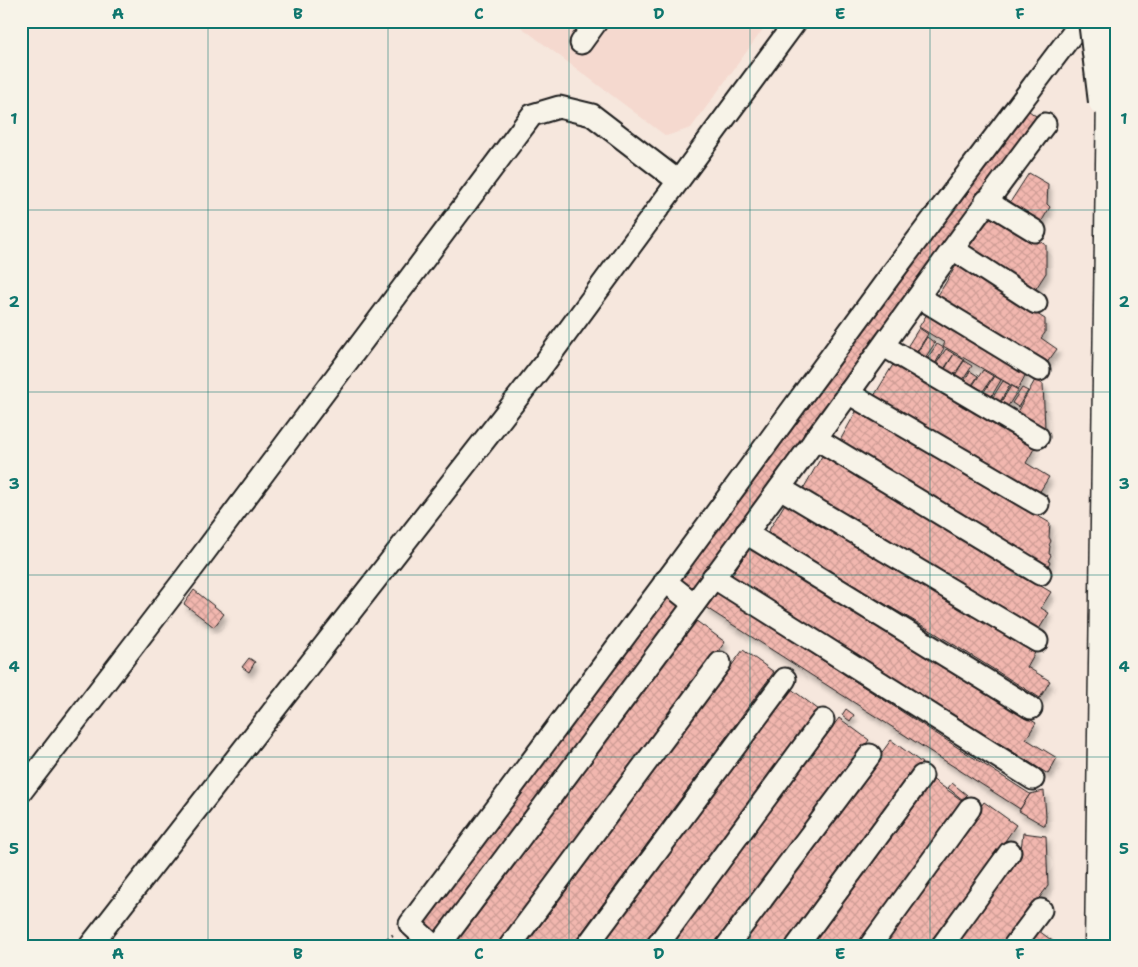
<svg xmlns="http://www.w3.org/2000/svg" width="1138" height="967" viewBox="0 0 1138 967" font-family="'Shantell Sans',sans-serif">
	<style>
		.built { fill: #f5d9cf }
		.building { fill: url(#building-cross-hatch); stroke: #1c1c1c; filter: url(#shadow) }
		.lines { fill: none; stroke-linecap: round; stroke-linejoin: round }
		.minor-casing { stroke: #1c1c1c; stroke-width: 25 }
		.highway-casing { stroke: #1c1c1c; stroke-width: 31 }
		.path { stroke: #1c1c1c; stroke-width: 3; stroke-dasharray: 5 4; stroke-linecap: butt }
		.minor { stroke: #f7f3e8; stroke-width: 21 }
		.highway { stroke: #f7f3e8; stroke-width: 28 }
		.major-bridge-casing { stroke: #1c1c1c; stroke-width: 30; stroke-linecap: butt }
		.highway-bridge-casing { stroke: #1c1c1c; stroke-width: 31; stroke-linecap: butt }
		.major-bridge { stroke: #f7f3e8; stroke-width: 26 }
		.highway-bridge { stroke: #f7f3e8; stroke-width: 28 }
		.grid { fill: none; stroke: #0f766e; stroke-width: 1; stroke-opacity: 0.55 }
		.neatline { fill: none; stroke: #0f766e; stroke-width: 2 }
		.grid-label { font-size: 16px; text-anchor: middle; font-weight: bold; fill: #0f766e }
	</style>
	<defs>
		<pattern id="building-cross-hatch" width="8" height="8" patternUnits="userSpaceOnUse" patternTransform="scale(1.25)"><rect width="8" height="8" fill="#f2b7af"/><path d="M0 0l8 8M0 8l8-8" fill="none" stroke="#cf9d96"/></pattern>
		<filter id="shadow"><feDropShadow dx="3" dy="5.5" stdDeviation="2.5" flood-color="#0004"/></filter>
	</defs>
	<rect width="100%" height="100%" fill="#f6e7dd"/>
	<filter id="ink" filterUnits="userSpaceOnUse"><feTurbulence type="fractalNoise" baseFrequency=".02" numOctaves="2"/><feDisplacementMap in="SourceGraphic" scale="10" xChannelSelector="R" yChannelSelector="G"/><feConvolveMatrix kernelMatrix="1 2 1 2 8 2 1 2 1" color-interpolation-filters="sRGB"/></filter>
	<g filter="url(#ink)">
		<!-- built -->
		<polygon class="built" points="513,21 769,21 691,128 666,136"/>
		<!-- building -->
		<g class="building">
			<polygon points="1025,108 1040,119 693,591 679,581"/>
			<polygon points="1029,173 1048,184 1047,204 1050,207 1040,224 1009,204"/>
			<polygon points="989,217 1032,242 1034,238 1046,245 1046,273 1035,290 967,247"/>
			<polygon points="957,264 1045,319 1045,333 1041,338 1057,349 1046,364 937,297"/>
			<polygon points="927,314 1027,372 1018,389 943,346 945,343 919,327"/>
			<polygon points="919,328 928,334 916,353 907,347"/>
			<polygon points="927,337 935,343 925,358 917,353"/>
			<polygon points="937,344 944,348 935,364 927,359"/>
			<polygon points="946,349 954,354 944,369 936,364"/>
			<polygon points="954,354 964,360 954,375 945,369"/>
			<polygon points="964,361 972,366 963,380 955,375"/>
			<polygon points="894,363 1035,447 1026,463 1049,477 1039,493 874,396"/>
			<polygon points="983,370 993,376 983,391 973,385"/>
			<polygon points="970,371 978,376 972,385 965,380"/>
			<polygon points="994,376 1001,380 991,397 984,392"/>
			<polygon points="1035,380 1043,384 1045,428 1017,412"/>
			<polygon points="1003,381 1010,385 1000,402 993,397"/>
			<polygon points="1011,386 1018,390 1008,406 1001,402"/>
			<polygon points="1022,388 1028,391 1018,407 1012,403"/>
			<polygon points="857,410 1050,523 1049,537 1051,541 1049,545 1050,546 1049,554 1051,555 1048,561 1050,562 1048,566 1012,546 838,444"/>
			<polygon points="822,456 1051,592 1041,608 1049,613 1039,629 803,489"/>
			<polygon points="786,502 1036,651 1027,667 1050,681 1040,698 935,633 766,535"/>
			<polygon points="750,545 1036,723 1026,739 1057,758 1048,774 999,743 998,745 946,710 945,712 936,707 937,705 731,577"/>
			<polygon points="194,590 224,614 214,627 184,604"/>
			<polygon points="715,591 1030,794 1020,809 705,607"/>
			<polygon points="666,595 680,606 435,933 420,921"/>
			<polygon points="695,620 725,642 497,946 458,946 454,942"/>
			<polygon points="743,650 774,672 572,946 525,946"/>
			<polygon points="249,658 255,662 249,672 242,667"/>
			<polygon points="790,688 819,710 644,946 599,946"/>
			<polygon points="846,709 854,715 850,721 842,715"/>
			<polygon points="839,718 869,740 716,946 670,946"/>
			<polygon points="891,740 922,763 787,946 739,946"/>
			<polygon points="932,779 963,801 857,946 809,946"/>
			<polygon points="952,783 967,795 963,800 948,788"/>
			<polygon points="1044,791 1046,816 1045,826 1019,811 1030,794"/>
			<polygon points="984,802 1016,825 1003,844 927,946 880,946"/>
			<polygon points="1023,833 1046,836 1048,886 1004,946 955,946 1020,858"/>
			<polygon points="1039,931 1054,942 1051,946 1028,946"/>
			<polygon points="412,936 424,946 403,946"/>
		</g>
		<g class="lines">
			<defs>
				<g id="minor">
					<polyline points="581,43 597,21"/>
					<polyline points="986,201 1035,231"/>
					<polyline points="953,249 1036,303"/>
					<polyline points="919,297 1039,370"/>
					<polyline points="884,346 1038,437"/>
					<polyline points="848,393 1038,504"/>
					<polyline points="815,438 1040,574"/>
					<polyline points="780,488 1037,641"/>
					<polyline points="746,533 1031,708"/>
					<polyline points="713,577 1033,779"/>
					<polyline points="665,581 694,604"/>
					<polyline points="21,792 186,577 532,115 559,107 592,115 678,181"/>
					<polyline points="90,946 543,365 796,21"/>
					<polyline points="434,946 410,924 678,565 890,276 1082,21"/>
					<path d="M439,946C553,794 667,642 779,489C868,368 954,244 1045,124"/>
					<polyline points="510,946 720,663"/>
					<polyline points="587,946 785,679"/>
					<polyline points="657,946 823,720"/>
					<polyline points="727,946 870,755"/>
					<polyline points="797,946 922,776"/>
					<polyline points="870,946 970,808"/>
					<polyline points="942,946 1010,852"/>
					<polyline points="1014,946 1041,910"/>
				</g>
				<polyline id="highway" points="1099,946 1104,594"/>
			</defs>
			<!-- minor casing -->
			<use href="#minor" class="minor-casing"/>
			<!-- highway casing -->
			<use href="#highway" class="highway-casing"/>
			<!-- path -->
			<polyline class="path" points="377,946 393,935"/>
			<!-- minor -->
			<use href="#minor" class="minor"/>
			<!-- highway -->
			<use href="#highway" class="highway"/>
			<defs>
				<polyline id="major-bridge" points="1092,21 1102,102"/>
				<polyline id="highway-bridge" points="1104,594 1112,21"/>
			</defs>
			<!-- major-bridge casing -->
			<use href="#major-bridge" class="major-bridge-casing"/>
			<!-- highway-bridge casing -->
			<use href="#highway-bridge" class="highway-bridge-casing"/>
			<!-- major-bridge -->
			<use href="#major-bridge" class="major-bridge"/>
			<!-- highway-bridge -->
			<use href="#highway-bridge" class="highway-bridge"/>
		</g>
	</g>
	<!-- grid -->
	<path class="grid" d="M208,21V946M388,21V946M569,21V946M750,21V946M930,21V946M21,210H1117M21,392H1117M21,575H1117M21,757H1117"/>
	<!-- margin -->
	<rect width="1138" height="967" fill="none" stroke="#f7f3e8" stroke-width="55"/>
	<rect x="28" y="28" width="1082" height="912" class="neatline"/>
	<g class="grid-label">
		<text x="118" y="19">A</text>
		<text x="298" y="19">B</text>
		<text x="479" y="19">C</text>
		<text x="659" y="19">D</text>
		<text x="840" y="19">E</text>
		<text x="1020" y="19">F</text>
		<text x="14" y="124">1</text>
		<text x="1124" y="124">1</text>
		<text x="14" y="307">2</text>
		<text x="1124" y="307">2</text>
		<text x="14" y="489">3</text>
		<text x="1124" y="489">3</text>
		<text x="14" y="672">4</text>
		<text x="1124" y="672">4</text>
		<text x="14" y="854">5</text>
		<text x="1124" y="854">5</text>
		<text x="118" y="959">A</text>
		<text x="298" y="959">B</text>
		<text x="479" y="959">C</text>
		<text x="659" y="959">D</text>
		<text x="840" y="959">E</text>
		<text x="1020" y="959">F</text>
	</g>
</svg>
